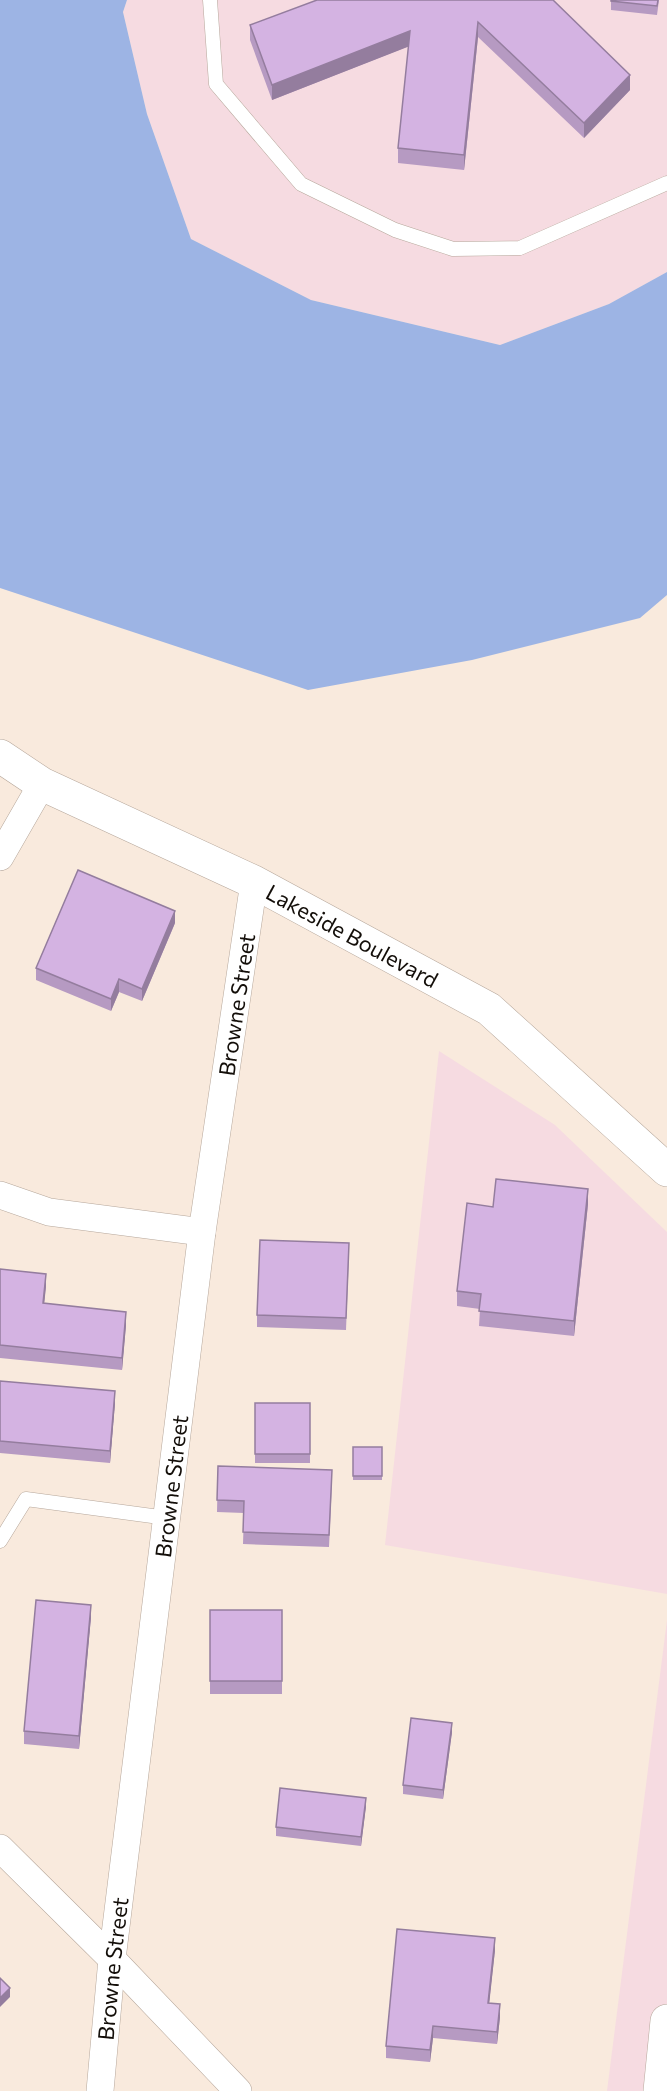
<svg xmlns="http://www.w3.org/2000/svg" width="667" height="2091" viewBox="0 0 667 2091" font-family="Commissioner,sans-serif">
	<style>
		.commercial { fill: #f6dbe1 }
		.water { fill: #9db4e4 }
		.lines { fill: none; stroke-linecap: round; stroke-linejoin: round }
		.lane-casing { stroke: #b6a79b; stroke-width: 15 }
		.street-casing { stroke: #b6a79b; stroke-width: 28 }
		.secondary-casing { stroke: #b6a79b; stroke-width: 34 }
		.primary-casing { stroke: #b6a79b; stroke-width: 34 }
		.lane { stroke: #fff; stroke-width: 14 }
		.street { stroke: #fff; stroke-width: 27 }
		.secondary { stroke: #fff; stroke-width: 33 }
		.primary { stroke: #fff; stroke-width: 33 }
		.wall { fill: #b69ac2 }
		.shaded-wall { fill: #947d9e }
		.building { fill: #d4b3e2; stroke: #947d9e; stroke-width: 1.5 }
		.labels { text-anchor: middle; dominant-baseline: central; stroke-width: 4.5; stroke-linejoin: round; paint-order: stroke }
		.street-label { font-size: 22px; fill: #130e09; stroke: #fdfaf7 }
	</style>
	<rect width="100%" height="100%" fill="#f9eadd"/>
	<!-- commercial -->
	<g class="commercial">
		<polygon points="127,0 667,0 667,272 609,304 500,345 311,300 191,239 147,114 123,12"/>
		<polygon points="439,1051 555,1125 667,1232 667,1594 385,1545"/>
		<polygon points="667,1620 667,2091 607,2091"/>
	</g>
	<!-- water -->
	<polygon class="water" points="0,0 127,0 123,12 147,114 191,239 311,300 500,345 609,304 667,272 667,595 640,618 472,660 308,690 0,588"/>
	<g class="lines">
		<defs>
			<g id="lane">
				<polyline points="210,0 216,84 301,184 395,230 453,249 520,248 667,183"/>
				<polyline points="0,1541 26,1499 167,1518"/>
			</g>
			<g id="street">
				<polyline points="0,857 42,784"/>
				<polyline points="0,1195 49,1212 202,1232"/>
				<polyline points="0,1848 112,1959 238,2091"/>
				<path id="s1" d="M100,2091L112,1959L202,1232L254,882"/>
			</g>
			<g id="secondary">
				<path id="s2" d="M0,756L42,784L254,882L489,1009L667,1170"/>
			</g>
			<polyline id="primary" points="660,2091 667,2021"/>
		</defs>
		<!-- lane casing -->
		<use href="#lane" class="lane-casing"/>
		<!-- street casing -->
		<use href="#street" class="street-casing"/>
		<!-- secondary casing -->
		<use href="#secondary" class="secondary-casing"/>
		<!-- primary casing -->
		<use href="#primary" class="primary-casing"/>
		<!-- lane -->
		<use href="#lane" class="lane"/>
		<!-- street -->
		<use href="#street" class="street"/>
		<!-- secondary -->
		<use href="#secondary" class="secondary"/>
		<!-- primary -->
		<use href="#primary" class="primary"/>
	</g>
	<!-- wall -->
	<g class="wall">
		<polygon points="553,0 630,90 584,138 478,37 464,170 398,163 398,148 409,46 272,100 250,40 250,25"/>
		<polygon points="611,0 659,0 657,15 611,10"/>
		<polygon points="175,923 142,1001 119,992 111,1011 36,980 36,968"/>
		<polygon points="588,1204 574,1336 479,1326 480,1309 457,1306 457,1291 493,1207"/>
		<polygon points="349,1255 346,1330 257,1327 257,1315"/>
		<polygon points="0,1269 46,1286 44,1303 126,1325 122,1370 0,1358"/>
		<polygon points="0,1381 115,1403 110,1463 0,1453"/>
		<rect x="255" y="1403" width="55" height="60"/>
		<rect x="353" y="1447" width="29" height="33"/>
		<polygon points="218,1466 332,1482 329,1547 243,1544 244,1513 217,1512"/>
		<rect x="210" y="1610" width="72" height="84"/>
		<polygon points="91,1617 79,1749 24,1744 24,1731"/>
		<polygon points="452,1732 443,1799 403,1794 403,1785"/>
		<polygon points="366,1806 361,1846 276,1836 276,1827"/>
		<polygon points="495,1950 489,2003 500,2017 497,2044 433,2038 430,2062 386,2058 386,2046"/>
	</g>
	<!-- shaded-wall -->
	<g class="shaded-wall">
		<polygon points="478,22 478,37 464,170 464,155"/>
		<polygon points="410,31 410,46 272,100 272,85"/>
		<polygon points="630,75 630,90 584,138 584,123"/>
		<polygon points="175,911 175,923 142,1001 142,989"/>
		<polygon points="119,979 119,992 111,1011 111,999"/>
		<polygon points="588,1189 588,1204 574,1336 574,1321"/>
		<polygon points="46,1274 46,1286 43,1316 43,1303"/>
		<polygon points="126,1312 126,1325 122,1370 122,1358"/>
		<polygon points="115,1391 115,1403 110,1463 110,1451"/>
		<polygon points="91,1605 91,1617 79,1749 79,1736"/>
		<polygon points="452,1723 452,1732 443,1799 443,1790"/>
		<polygon points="366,1798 366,1806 361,1846 361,1837"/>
		<polygon points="495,1938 495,1950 488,2015 488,2003"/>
		<polygon points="10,1988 10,1997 0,2007 0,1998"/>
		<polygon points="500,2004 500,2017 497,2044 497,2032"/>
		<polygon points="433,2026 433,2038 430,2062 430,2050"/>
	</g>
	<!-- building -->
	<g class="building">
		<polygon points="317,0 553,0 630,75 584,123 478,22 464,155 398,148 410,31 272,85 250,25"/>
		<polygon points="611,0 658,0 657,6 611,1"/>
		<polygon points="78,870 175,911 142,989 119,979 111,999 36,968"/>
		<polygon points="496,1179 588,1189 574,1321 479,1311 481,1294 457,1291 467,1203 493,1207"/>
		<polygon points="260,1240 349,1243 346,1318 257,1315"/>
		<polygon points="0,1269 46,1274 43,1303 126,1312 122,1358 0,1345"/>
		<polygon points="0,1381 115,1391 110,1451 0,1441"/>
		<rect x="255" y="1403" width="55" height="51"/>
		<rect x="353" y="1447" width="29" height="29"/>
		<polygon points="218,1466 332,1470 329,1535 243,1532 244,1501 217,1500"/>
		<polygon points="36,1600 91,1605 79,1736 24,1731"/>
		<rect x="210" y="1610" width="72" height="71"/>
		<polygon points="411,1718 452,1723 443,1790 403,1785"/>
		<polygon points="280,1788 366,1798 361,1837 276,1827"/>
		<polygon points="397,1929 495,1938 488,2003 500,2004 497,2032 433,2026 430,2050 386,2046"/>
		<polygon points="0,1978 10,1988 0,1998"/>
	</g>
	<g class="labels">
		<!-- street labels -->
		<g class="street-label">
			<text stroke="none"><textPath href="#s2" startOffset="396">Lakeside Boulevard</textPath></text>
			<text stroke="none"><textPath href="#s1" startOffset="1095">Browne Street</textPath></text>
			<text stroke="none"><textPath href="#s1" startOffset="609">Browne Street</textPath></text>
			<text stroke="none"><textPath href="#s1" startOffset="123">Browne Street</textPath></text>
		</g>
	</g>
</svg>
